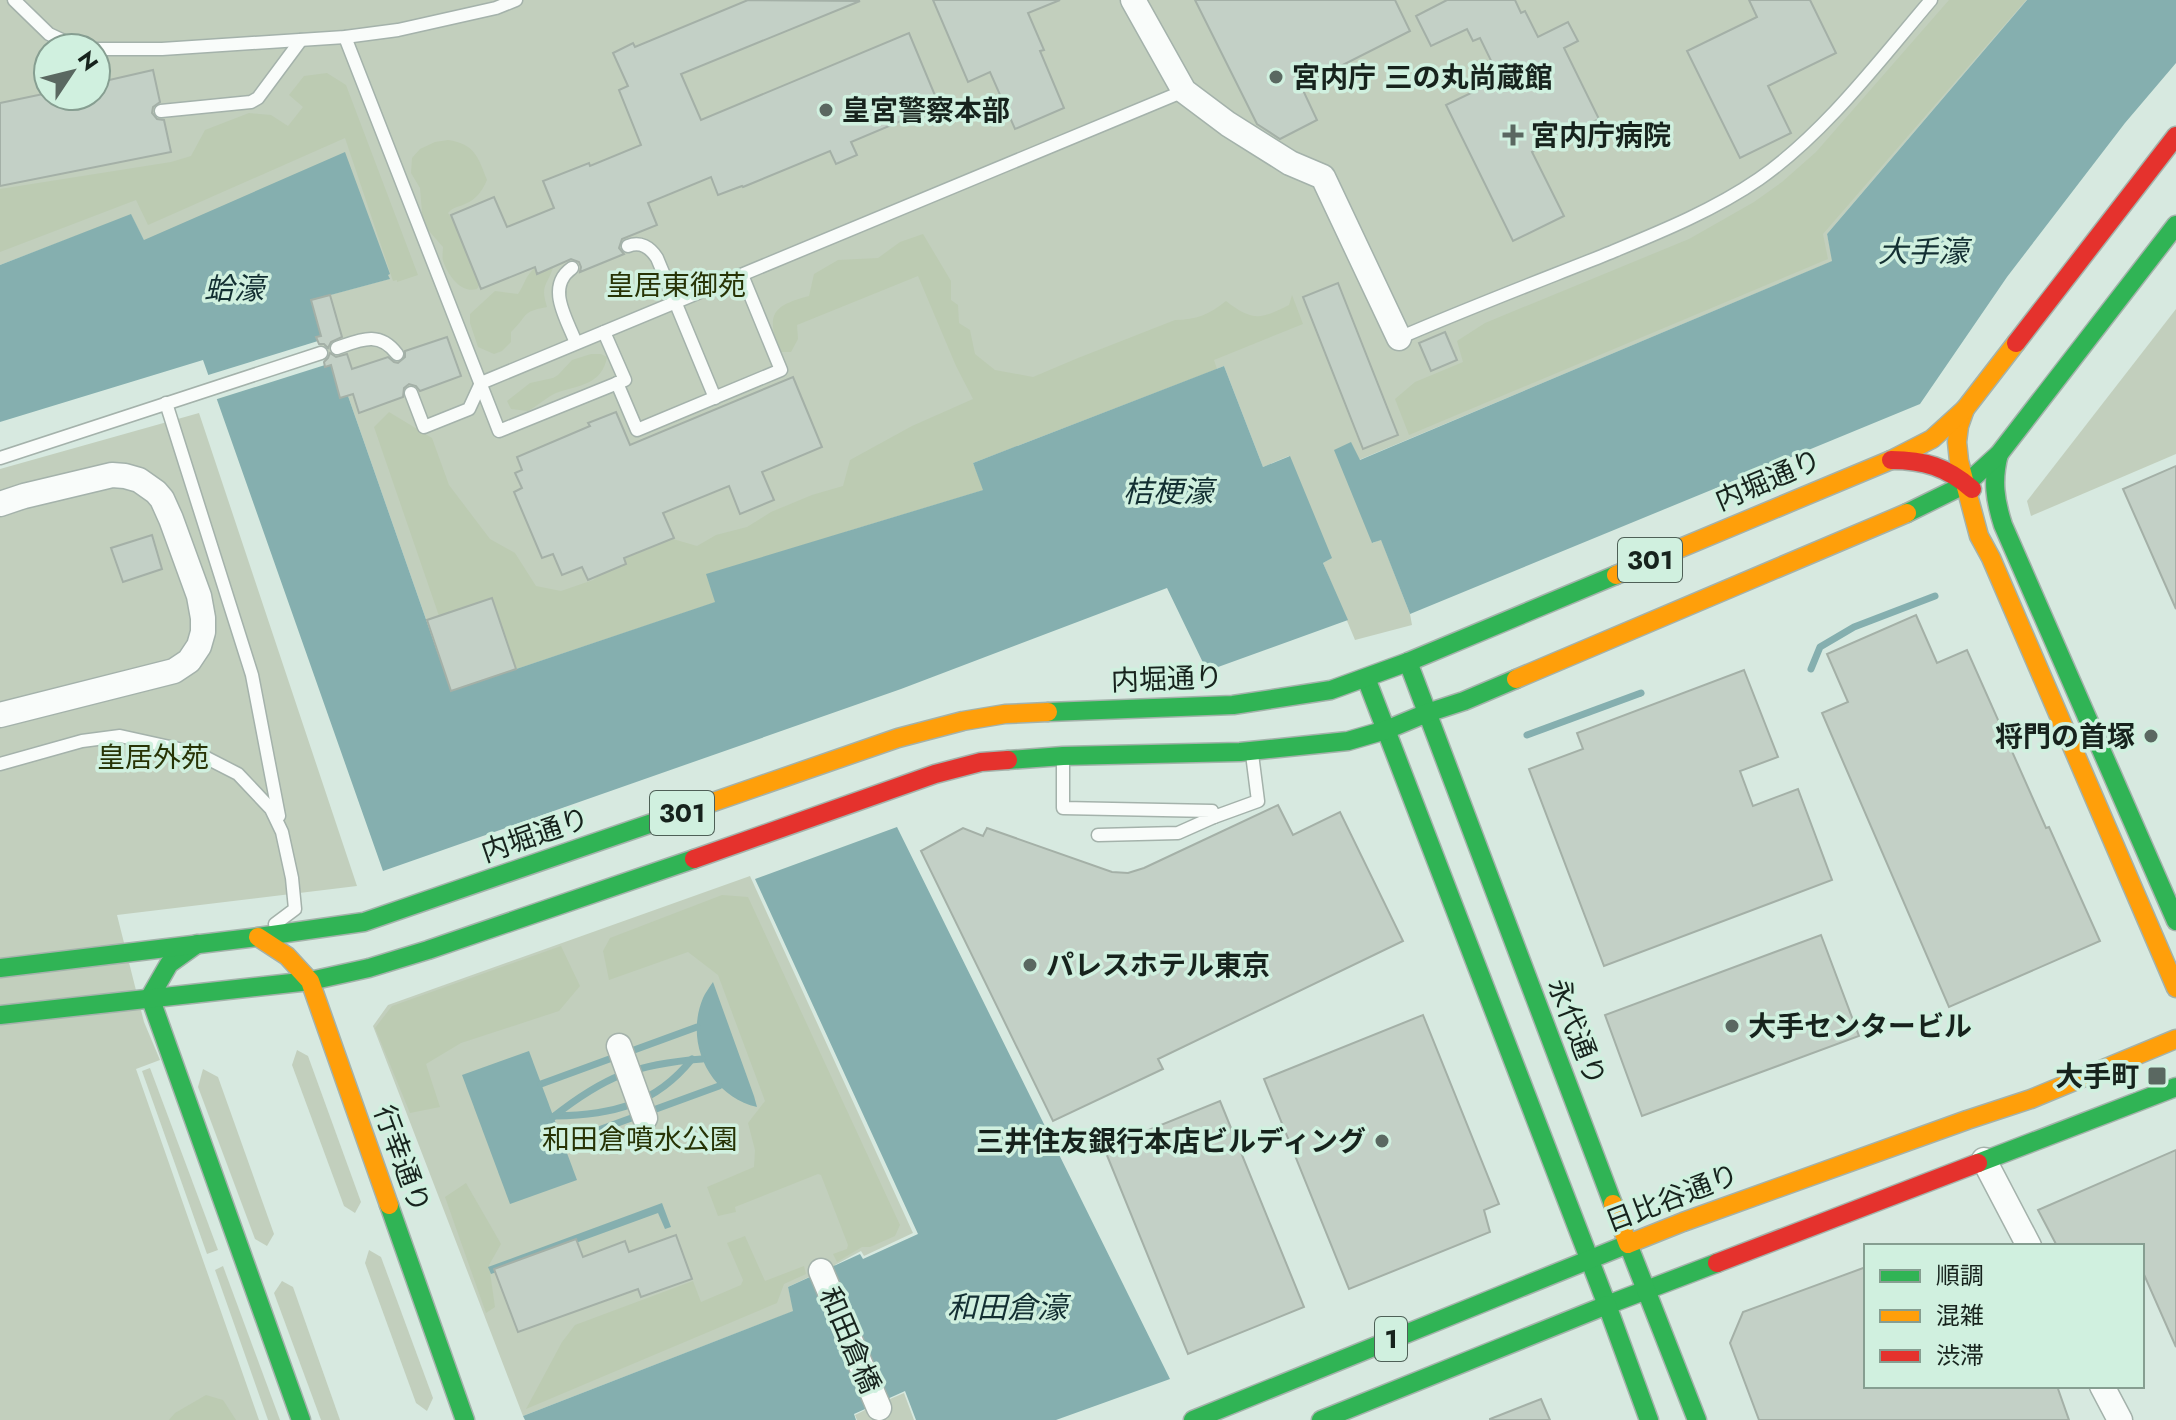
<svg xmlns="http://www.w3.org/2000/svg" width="2176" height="1420" viewBox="0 0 2176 1420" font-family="Jost,'Noto Sans JP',sans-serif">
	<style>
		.green { fill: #c2cfbd; fill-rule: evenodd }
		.forest { fill: #bccbb2 }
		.water { fill: #85afaf }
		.pier { fill: #d7e9e0 }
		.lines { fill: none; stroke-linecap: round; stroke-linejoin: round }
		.stream { stroke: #85afaf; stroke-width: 7 }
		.building { fill: #c3d0c6; stroke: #a4b0a7; stroke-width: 2 }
		.lane-casing { stroke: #a4b2ab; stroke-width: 15 }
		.street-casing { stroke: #a4b2ab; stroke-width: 27 }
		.fast-casing { stroke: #a4b2ab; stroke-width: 21 }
		.slow-casing { stroke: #a4b2ab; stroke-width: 21 }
		.jam-casing { stroke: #a4b2ab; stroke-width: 21 }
		.lane { stroke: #f9fcfa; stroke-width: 12 }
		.street { stroke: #f9fcfa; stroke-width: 24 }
		.fast { stroke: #30b455; stroke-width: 18 }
		.slow { stroke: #ff9f0a; stroke-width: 18 }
		.jam { stroke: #e5322d; stroke-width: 18 }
		.poi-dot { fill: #5a6861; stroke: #d0f0df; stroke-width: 3 }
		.labels { text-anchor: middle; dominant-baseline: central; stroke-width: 7; stroke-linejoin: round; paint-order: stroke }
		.shield { fill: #d0f0df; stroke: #4e6057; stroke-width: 2 }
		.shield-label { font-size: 26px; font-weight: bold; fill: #17231d }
		.poi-label { font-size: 28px; font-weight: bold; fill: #17231d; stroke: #d0f0df; text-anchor: start }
		.park-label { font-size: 28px; fill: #273305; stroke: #d0f0df }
		.street-label { font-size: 28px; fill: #17231d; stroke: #d0f0df }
		.water-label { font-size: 30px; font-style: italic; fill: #132f32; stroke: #d0f0df }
	</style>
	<rect width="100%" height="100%" fill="#d7e9e0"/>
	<!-- green -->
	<g class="green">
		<path d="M0,0H2027L1827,234L1833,261L1359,460L1351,443L1373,543L1381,539L1410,614L1412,625L1355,640L1323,563L1331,558L1289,456L1263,467L1224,366L974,462L716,602L451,691L348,396L340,398L331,366L325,367L317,337L311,300L389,279L144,240L131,215L0,265ZM48,48H96V96H48Z"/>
		<polygon points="2176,309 2176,454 2031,516 2027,501"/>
		<polygon points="199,413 357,886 117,915 144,1022 160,1060 136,1069 259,1420 0,1420 0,469"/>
		<polygon points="750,876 913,1233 864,1256 861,1251 835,1265 890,1399 904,1393 914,1420 857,1420 855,1415 865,1410 809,1277 788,1287 794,1311 523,1416 373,1026 388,1005"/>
		<polygon points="297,1050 308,1056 361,1202 355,1213 344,1206 292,1065"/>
		<polygon points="150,1068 218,1250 207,1254 142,1071"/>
		<polygon points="203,1069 218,1077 274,1234 267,1246 255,1239 198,1087"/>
		<polygon points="369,1250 381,1257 433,1398 427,1411 416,1403 365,1263"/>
		<polygon points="223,1266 280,1420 268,1420 215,1270"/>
		<polygon points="282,1281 293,1287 340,1420 321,1420 274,1293"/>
	</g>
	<!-- forest -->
	<g class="forest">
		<polygon points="1949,0 2026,0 1823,234 1828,259 1409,435 1395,399 1415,382 1463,362 1457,341 1485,323 1689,239 1754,202 1782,182 1816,152"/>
		<polygon points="327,73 346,85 418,275 397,282 397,280 393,281 345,138 148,225 136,200 0,252 0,189 171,162 191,156 205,130 249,113 271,115 288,126 303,107 289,95 304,76"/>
		<path d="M448,140C475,144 478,157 487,180C482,191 477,199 465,204C457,208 454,206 448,213L488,269L477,289C461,294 448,275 443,261C442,257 443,250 443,247L423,224L420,188L411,173L412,158L420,149L435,142Z"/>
		<path d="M923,234L951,281V300L958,305L959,323L970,330L975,354L995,370L1033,377L1078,358L1175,320C1196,320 1210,314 1226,301C1252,321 1260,320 1289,305L1292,295L1303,324L1214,360L1217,369L973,463L984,490L707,574L716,602L516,669L492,598L439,616L374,427L389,412L432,438L449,485L490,539L515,553L536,586L561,591L593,580L615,564L634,554L673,539L697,546L716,535L747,527L771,512L812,495L843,486L850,460L912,426L973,399L956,366L918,276L797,325L798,339L791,352H780C766,315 771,306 809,296L814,274L838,260L878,258L900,242Z"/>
		<path d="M535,268L537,274L553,268C547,286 540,285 547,307C520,312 529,315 511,332V342L502,351L494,354L478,347L470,323V314L495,291L518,294C525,284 525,276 535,268Z"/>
		<path d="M591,354H601L607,357C602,385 579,385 556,393C547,397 537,406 528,411L511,409L507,401L530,383L553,378L558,375L572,360Z"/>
		<polygon points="722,895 748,897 900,1225 895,1236 870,1247 862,1247 837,1262 833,1254 847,1249 848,1245 821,1175 818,1174 735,1207 736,1212 718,1216 707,1187 754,1167 755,1150 748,1123 765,1101 718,975 688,952 609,980 603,951 610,938"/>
		<polygon points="561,946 580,986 559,1011 461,1043 426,1064 440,1107 410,1113 375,1028 392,1006"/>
		<polygon points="466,1183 501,1244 489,1265 495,1307 486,1313 445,1197"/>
		<polygon points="745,1236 765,1281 804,1266 806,1274 784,1284 777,1303 526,1409 562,1342 575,1325 693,1281 701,1302 741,1285 743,1280 727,1243"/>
		<polygon points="206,1395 223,1400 236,1420 169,1420 175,1413"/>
	</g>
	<!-- water -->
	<g class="water">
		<polygon points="2027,0 2176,0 2176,63 2125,123 2007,277 1920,404 1410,614 1381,540 1372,543 1334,450 1351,442 1360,460 1832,261 1827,234"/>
		<polygon points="345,152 390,274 388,275 390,279 312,300 321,336 317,338 325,366 331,365 340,397 348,396 451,691 715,602 706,574 983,490 973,463 1224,366 1263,467 1290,456 1332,558 1323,563 1348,620 1207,671 1167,588 901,689 383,871 203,360 0,422 0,265 131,214 144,240"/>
		<polygon points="897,827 1170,1379 1056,1420 916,1420 905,1391 854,1414 856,1420 525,1420 523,1416 793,1311 788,1287 860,1254 863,1259 918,1234 755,879"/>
		<path d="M713,982L754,1096L757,1107C710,1096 684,1043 703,998C705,993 709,988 713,982Z"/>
		<polygon points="529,1051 577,1180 510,1204 462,1075"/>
		<polygon points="662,1203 671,1227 665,1229 658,1213 491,1274 488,1267"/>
	</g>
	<!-- pier -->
	<polygon class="pier" points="318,341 325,365 214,400 205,376"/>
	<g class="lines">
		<!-- stream -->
		<g class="stream">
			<polyline points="1811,669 1820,647 1854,627 1935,596"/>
			<polyline points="1527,735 1641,693"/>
			<polyline points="541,1084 697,1027"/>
			<path d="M555,1116C612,1115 655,1105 692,1059"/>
			<path d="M553,1117C605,1076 636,1064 702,1059"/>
			<polyline points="563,1143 719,1086"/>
		</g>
	</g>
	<!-- building -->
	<g class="building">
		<polygon points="748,0 860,1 681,74 701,120 909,33 939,105 851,142 857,155 836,164 830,151 743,187 742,186 718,195 711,177 648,203 657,225 622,239 619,248 624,254 580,272 581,267 579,262 571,259 537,274 535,267 481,289 451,215 494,197 507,227 554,208 543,181 589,163 590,166 641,145 619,90 628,86 613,53 633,43 635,47"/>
		<polygon points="933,0 1060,0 1028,13 1044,50 1040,51 1064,108 1015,129 990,72 968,82"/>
		<polygon points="1195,0 1395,0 1410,31 1301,86 1317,120 1280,139 1257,124"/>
		<polygon points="1447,0 1515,0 1521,13 1525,11 1538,37 1568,22 1578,41 1564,48 1599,119 1532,152 1564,216 1513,241 1446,105 1500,79 1480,38 1473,41 1467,29 1431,46 1416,16"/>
		<polygon points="1749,0 1810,0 1836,53 1768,86 1791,133 1740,158 1687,51 1757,17"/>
		<polygon points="153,70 160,102 153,107 152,113 157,119 164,120 171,152 0,186 0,103 48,93 48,96 96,96 96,83"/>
		<polygon points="1338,283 1398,435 1363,449 1303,297"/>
		<polygon points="330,295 342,337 331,342 328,348 324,344 319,344 316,337 321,336 311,300"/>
		<polygon points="1445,332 1457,360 1431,371 1419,343"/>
		<polygon points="447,337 461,376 420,391 416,386 409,384 404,388 403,397 359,413 353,394 340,398 331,365 325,367 324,362 328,358 330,353 336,357 347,354 352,369 388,357 394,362 398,363 405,357 405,351"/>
		<polygon points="793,377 822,447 762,472 774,500 740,514 729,486 663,513 674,538 624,558 626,564 588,580 582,567 562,575 553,554 542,558 514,492 522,488 515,473 522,470 517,457 590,426 588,423 616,412 630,445"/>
		<polygon points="2176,466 2176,609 2123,489"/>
		<polygon points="152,535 162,569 123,582 111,548"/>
		<polygon points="492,598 516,669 451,691 427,620"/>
		<polygon points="1916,615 1937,663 1967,650 2046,828 2049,827 2100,941 1949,1007 1822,713 1848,702 1827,654"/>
		<polygon points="1744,670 1778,757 1740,771 1753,806 1798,789 1832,880 1604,966 1529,769 1583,749 1577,733"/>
		<polygon points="1278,805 1293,835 1340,812 1403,941 1158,1059 1163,1069 1053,1121 921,851 963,828 983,836 987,828 1112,872 1128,873 1144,868"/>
		<polygon points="1821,935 1859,1036 1642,1116 1605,1015"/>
		<polygon points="1423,1015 1499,1204 1484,1210 1490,1232 1349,1289 1264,1079"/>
		<polygon points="1220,1101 1304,1307 1188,1354 1104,1148"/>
		<polygon points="2176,1150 2176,1347 2142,1270 2142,1246 2057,1246 2038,1210"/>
		<polygon points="676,1235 692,1279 641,1297 638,1289 518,1332 494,1269 576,1239 583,1257 625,1241 629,1252"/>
		<polygon points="1866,1267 1866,1386 2057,1386 2069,1420 1759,1420 1730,1343 1743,1312"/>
		<polygon points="1541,1399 1550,1420 1490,1420 1490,1419"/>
	</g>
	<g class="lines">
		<defs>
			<g id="lane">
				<polyline points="14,0 49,34 79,48"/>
				<polyline points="345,37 499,431 625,380 604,332"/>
				<polyline points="96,49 162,49 345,37 398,30 496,8 516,0"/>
				<polyline points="161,111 251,102 258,98 301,40"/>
				<path d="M628,246C640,241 650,247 657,258L715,398"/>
				<path d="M572,268C545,287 567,319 576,343"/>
				<path d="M1399,338C1466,309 1534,283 1602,256C1655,234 1711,212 1759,179C1825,133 1879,61 1931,0"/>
				<path d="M337,348C360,340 379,330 397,354"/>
				<polyline points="617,383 637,430 781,370 742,275"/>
				<polyline points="411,393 424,427 469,409 481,383 1184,91"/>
				<polyline points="166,403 252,675 279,816"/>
				<polyline points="0,458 321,353"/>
				<polyline points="1063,759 1063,808 1212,811 1214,817 1178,833 1098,835"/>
				<polyline points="0,764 82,741 120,736 197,753 238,774 271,809 282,832 292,878 295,909 275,924"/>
				<polyline points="1214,817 1258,801 1252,754"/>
			</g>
			<g id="street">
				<polyline points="1133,0 1184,91 1228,124 1290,163 1323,177 1399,338"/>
				<polyline points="0,504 24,496 112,475 125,476 139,480 156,492 162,499 171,519 199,596 203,618 203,632 199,646 189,661 174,671 0,715"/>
				<polyline points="619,1046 645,1118"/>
				<polyline points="1984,1160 2029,1246"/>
				<polyline points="821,1271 879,1408"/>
				<polyline points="2102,1386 2120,1420"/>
			</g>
			<g id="fast">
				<path d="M1999,454C1992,480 1995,500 2003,525L2176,921"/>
				<polyline points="1907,513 1966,484 1999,454 2176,225"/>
				<polyline points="1408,662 1613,1204"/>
				<polyline points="1366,678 1607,1305 1717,1263"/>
				<polyline points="1048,712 1233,705 1331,690 1408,662 1616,575"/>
				<polyline points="1008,760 1063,756 1240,752 1348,741 1386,730 1427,713 1464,701 1516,679"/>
				<polyline points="197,944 169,964 150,997 301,1420"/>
				<polyline points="0,968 258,937 364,922 690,810"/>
				<polyline points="0,1015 310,981 369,968 428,950 694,859"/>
				<polyline points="1978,1163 2176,1087"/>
				<polyline points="389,1205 465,1420"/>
				<polyline points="1193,1420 1628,1244 1697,1420"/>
				<polyline points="1321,1420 1607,1305 1649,1420"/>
			</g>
			<g id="slow">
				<polyline points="1965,409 1959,426 1957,442 1959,461 1979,536 1991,558 2176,988"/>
				<polyline points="1616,575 1891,460 1932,439 1965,409 2016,343"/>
				<polyline points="1516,679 1907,513"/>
				<polyline points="690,810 898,738 963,721 1005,714 1048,712"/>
				<polyline points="258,937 287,956 310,981 389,1205"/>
				<polyline points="1613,1204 1628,1244 1683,1222 1967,1120 2031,1099 2176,1039"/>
			</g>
			<g id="jam">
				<polyline points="2016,343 2176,136"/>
				<path d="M1891,460C1924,460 1947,467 1972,489"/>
				<polyline points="694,859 935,774 981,762 1008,760"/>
				<polyline points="1717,1263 1978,1163"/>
			</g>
		</defs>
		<!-- lane casing -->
		<use href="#lane" class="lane-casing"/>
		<!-- street casing -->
		<use href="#street" class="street-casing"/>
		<!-- fast casing -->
		<use href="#fast" class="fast-casing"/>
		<!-- slow casing -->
		<use href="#slow" class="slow-casing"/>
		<!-- jam casing -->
		<use href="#jam" class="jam-casing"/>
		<!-- lane -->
		<use href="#lane" class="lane"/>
		<!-- street -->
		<use href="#street" class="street"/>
		<!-- fast -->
		<use href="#fast" class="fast"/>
		<!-- slow -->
		<use href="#slow" class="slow"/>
		<!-- jam -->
		<use href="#jam" class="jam"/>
	</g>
	<!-- markers -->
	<g class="poi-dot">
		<circle cx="1276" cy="77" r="8"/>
		<circle cx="826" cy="110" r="8"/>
		<path d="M1509 123h8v8h8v8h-8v8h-8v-8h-8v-8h8z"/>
		<circle cx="2151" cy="736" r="8"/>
		<circle cx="1030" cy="965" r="8"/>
		<circle cx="1732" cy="1026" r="8"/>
		<rect x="2147" y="1066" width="20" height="20" rx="4"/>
		<circle cx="1382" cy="1141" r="8"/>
	</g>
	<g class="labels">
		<!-- shield labels -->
		<g class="shield">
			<rect x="1618" y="538" width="64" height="44" rx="6"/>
			<rect x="650" y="791" width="64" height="44" rx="6"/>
			<rect x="1375" y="1317" width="32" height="44" rx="6"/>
		</g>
		<g class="shield-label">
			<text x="1650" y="560">301</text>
			<text x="682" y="813">301</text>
			<text x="1391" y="1339">1</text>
		</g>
		<!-- poi labels -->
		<g class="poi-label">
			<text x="1292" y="77">宮内庁 三の丸尚蔵館</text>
			<text x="842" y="110">皇宮警察本部</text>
			<text x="1531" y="135">宮内庁病院</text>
			<text x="2135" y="736" text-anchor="end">将門の首塚</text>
			<text x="1046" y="965">パレスホテル東京</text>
			<text x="1748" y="1026">大手センタービル</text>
			<text x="2139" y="1076" text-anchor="end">大手町</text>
			<text x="1366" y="1141" text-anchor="end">三井住友銀行本店ビルディング</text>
		</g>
		<!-- park labels -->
		<g class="park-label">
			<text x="676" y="285">皇居東御苑</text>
			<text x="153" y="757">皇居外苑</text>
			<text x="640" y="1139">和田倉噴水公園</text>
		</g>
		<!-- street labels -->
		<g class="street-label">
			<text transform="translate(1768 480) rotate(-23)">内堀通り</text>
			<text transform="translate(1167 679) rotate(-2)">内堀通り</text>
			<text transform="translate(535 835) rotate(-19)">内堀通り</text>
			<text transform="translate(1577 1032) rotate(69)">永代通り</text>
			<text transform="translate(402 1159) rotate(70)">行幸通り</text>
			<text transform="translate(1672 1198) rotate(-21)">日比谷通り</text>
			<text transform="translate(850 1340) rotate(67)">和田倉橋</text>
		</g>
		<!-- water labels -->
		<g class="water-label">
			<text x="1923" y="251">大手濠</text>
			<text x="234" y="288">蛤濠</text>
			<text x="1168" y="491">桔梗濠</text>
			<text x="1007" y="1307">和田倉濠</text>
		</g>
	</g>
	<!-- legend -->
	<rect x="1864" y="1244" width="280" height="144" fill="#d0f0df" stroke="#869e91" stroke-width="2"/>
	<rect x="1880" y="1270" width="40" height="12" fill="#30b455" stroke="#869e91" stroke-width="2"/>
	<text x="1936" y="1284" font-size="24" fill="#17231d">順調</text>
	<rect x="1880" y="1310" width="40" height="12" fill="#ff9f0a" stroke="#869e91" stroke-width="2"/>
	<text x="1936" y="1324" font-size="24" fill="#17231d">混雑</text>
	<rect x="1880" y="1350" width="40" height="12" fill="#e5322d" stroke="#869e91" stroke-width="2"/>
	<text x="1936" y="1364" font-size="24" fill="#17231d">渋滞</text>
	<!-- north arrow -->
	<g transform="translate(72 72) rotate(55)"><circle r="38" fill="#d0f0df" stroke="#869e91" stroke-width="2"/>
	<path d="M0-6L14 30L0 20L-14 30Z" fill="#5a6861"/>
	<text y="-12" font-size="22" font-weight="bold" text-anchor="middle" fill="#17231d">N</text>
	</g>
</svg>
